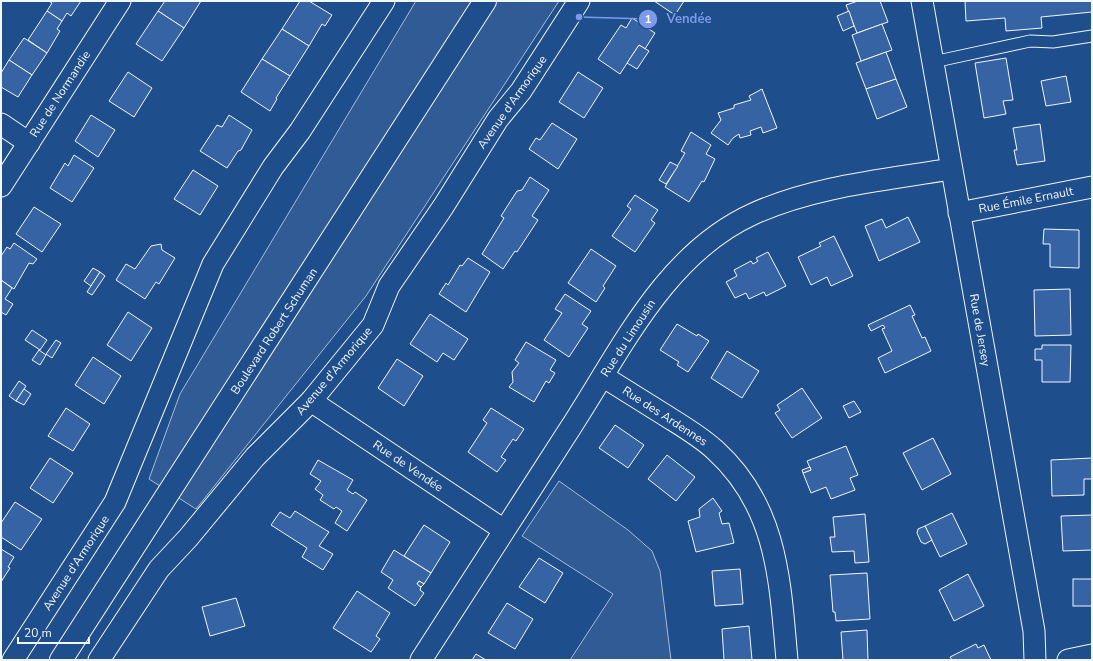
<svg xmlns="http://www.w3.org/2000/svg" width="1093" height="661" viewBox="0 0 1093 661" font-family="'Nunito Sans',sans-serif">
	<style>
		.built { fill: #305b95; stroke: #a8bbd7 }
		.building { fill: #3563a3; stroke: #f2f6ff }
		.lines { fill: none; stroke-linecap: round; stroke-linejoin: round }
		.service-casing { stroke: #f2f6ff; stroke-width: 13 }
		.minor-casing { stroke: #f2f6ff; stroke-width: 23 }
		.secondary-casing { stroke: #f2f6ff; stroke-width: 24 }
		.service { stroke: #1f4e8c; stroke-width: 11 }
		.minor { stroke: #1f4e8c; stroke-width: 21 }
		.secondary { stroke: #1f4e8c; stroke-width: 22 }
		.labels { text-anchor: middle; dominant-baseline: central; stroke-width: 3; stroke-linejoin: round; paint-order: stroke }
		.street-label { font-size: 12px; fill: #f2f6ff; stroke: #1f4e8c }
		.leader { fill: none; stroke: #7d9aea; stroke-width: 1.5 }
		.callout-dot { fill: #7d9aea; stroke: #1f4e8c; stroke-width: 1.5 }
		.mark-label { font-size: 12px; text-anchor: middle; font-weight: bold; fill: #fff }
		.callout-label { font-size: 13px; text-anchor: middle; font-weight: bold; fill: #7d9aea; stroke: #1f4e8c; stroke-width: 3; stroke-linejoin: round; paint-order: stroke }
	</style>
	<rect width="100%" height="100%" fill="#1f4e8c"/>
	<!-- built -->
	<g class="built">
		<polygon points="416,1 559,1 366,296 196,509 149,479 180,394"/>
		<polygon points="559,481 628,530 652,551 660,571 671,660 570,660 613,594 522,536"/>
	</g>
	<!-- building -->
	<g class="building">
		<polygon points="49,1 81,1 71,16 67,13 62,21 47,11 52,3"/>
		<polygon points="165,1 201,1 184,28 158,11"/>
		<polygon points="300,1 309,1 332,15 325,26 322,24 309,46 282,29"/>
		<polygon points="654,1 684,1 675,15"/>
		<polygon points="858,1 880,1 888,22 857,33 846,5"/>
		<polygon points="965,1 1092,1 1092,12 1041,17 1042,28 1006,31 1005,18 966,21"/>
		<polygon points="47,11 62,21 57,29 60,31 47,53 28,40"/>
		<polygon points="158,11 184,28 162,61 136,44"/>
		<polygon points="849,11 854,26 843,31 837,16"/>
		<polygon points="632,18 655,33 645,49 639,45 620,74 598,59 621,25 626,28"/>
		<polygon points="882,24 892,50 861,61 852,35"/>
		<polygon points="282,29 309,46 290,76 262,59"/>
		<polygon points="24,38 47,53 32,75 9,60"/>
		<polygon points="639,45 649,51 637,69 627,63"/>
		<polygon points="886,52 896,79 866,89 856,63"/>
		<polygon points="1006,58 1013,100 1003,101 1006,114 984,118 975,63"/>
		<polygon points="262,59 290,76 276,98 277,99 270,111 241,92"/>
		<polygon points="9,60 32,75 18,97 1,87 1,73"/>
		<polygon points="128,72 152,88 134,117 109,101"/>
		<polygon points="578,72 603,88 584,118 559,102"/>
		<polygon points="1066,76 1071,102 1046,106 1041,81"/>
		<polygon points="896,79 907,107 877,119 866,89"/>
		<polygon points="762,89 777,128 763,133 761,127 750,131 751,135 740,138 739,134 733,138 728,145 711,133 721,120 718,113 734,108 734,105 751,100 749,96"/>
		<polygon points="91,115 115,130 98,157 75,141"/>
		<polygon points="229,115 252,130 241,150 238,151 227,168 200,151 217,125 222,127"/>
		<polygon points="552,123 577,139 558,169 529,149 536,138 540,140"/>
		<polygon points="1040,124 1045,161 1017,165 1014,150 1017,150 1013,128"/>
		<polygon points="691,132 711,145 706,154 715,159 704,182 702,181 689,202 665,187 685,153 681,151"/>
		<polygon points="74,155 94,168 72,202 50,188 65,163 68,166"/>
		<polygon points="670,162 678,166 666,184 659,180"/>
		<polygon points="193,170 218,186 200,215 174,199"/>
		<polygon points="530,177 549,190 532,216 538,220 517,252 515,251 503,269 482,254 504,218 501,216 517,191 522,190"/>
		<polygon points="635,195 658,210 651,220 655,223 635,252 612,236 631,209 627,206"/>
		<polygon points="34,207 61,224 42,252 16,234"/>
		<polygon points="908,217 920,242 879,261 865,226 882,219 886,228"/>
		<polygon points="1044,229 1079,230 1079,268 1050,267 1050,244 1043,244"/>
		<polygon points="834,236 853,276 831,286 827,277 811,285 798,257 821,246 819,243"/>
		<polygon points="14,243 37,259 33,264 29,263 14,289 1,280 1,256 7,247 10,249"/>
		<polygon points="161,244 162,250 175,258 159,284 156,282 145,299 116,280 126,264 135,269 151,246"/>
		<polygon points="591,249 616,266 603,286 605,288 596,302 568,283"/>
		<polygon points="768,252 786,286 766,296 764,292 749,299 746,293 735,298 726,282 737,276 734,270 751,261 753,264 758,261 756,258"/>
		<polygon points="468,258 490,272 466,312 439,294 446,283 448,285 460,265 462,266"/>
		<polygon points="93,268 100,272 91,286 84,281"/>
		<polygon points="100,272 105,276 92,295 87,292"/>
		<polygon points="1,280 12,288 5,299 13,304 6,315 1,312"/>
		<polygon points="1070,289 1071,335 1035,336 1034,290"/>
		<polygon points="565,294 591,311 582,324 588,328 569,357 544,340 562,313 555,309"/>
		<polygon points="910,305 915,315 912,316 922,338 925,337 931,351 885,373 878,358 892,351 882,329 885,328 883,325 871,331 868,325"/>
		<polygon points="128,312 152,328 131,361 107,345"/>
		<polygon points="430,314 468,339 454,360 443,353 437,362 410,344"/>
		<polygon points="677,324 697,336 698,334 709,341 688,372 677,365 679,362 660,350"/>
		<polygon points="32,330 47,340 40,350 25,340"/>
		<polygon points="56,340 61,343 52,358 46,354"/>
		<polygon points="526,342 556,360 550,370 555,373 549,383 546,381 534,402 509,387 513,382 512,372 519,363 515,360"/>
		<polygon points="1042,345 1071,345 1070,382 1042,382 1042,360 1035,360 1035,349 1042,349"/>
		<polygon points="39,350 46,355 40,365 32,360"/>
		<polygon points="727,351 759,371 742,398 711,378"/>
		<polygon points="93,357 121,376 104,404 75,385"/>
		<polygon points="397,359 423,376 404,406 378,388"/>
		<polygon points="19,381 26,386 16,401 9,396"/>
		<polygon points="802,388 822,418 792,438 775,413 780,410 777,405"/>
		<polygon points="24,389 31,394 24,405 16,401"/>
		<polygon points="854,401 861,412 849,418 843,406"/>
		<polygon points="66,408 90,424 73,451 48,436"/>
		<polygon points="491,408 524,429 516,441 513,439 501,457 506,460 497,472 468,452 487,423 483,420"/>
		<polygon points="615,425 644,445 628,468 599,448"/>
		<polygon points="933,438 951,474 922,490 903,453"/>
		<polygon points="846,446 858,475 850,478 855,490 831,499 826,487 811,493 803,473 811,470 807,461"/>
		<polygon points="667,455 695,477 676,501 648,479"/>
		<polygon points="50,458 73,473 53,503 30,488"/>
		<polygon points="1092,458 1092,479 1084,479 1084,495 1052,496 1051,460"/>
		<polygon points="318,460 353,480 347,490 353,494 355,492 367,500 347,531 335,523 342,511 336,507 334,509 320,500 323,495 315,489 321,481 310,474"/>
		<polygon points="810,467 811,470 803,473 802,470"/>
		<polygon points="713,498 722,511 719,513 722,524 729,523 734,543 696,552 688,521 700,517 699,509"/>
		<polygon points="15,502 42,519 21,550 1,537 1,523"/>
		<polygon points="295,511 329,532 319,546 333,554 323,570 302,557 307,548 271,525 280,512 290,518"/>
		<polygon points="952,513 967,544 940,557 925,526"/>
		<polygon points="865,514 869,562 855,563 854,551 832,552 830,537 835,537 833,517"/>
		<polygon points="1092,515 1092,550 1063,551 1061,516"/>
		<polygon points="424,525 450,542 431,573 404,556"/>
		<polygon points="925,526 932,540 925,544 921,542 917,533 918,529"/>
		<polygon points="1,549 14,557 8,567 10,568 1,582"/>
		<polygon points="394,550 431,573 424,584 419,581 417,584 421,587 420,590 424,593 415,606 388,588 393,580 381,572"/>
		<polygon points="539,558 563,573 545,603 519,587"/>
		<polygon points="740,569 743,604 715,606 712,571"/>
		<polygon points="867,573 870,619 836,621 835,612 833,612 830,575"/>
		<polygon points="968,574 984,606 954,621 939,590"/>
		<rect x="1073" y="579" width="19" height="27"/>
		<polygon points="419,581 424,584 421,587 417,584"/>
		<polygon points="357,591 390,613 376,636 380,639 371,652 333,628"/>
		<polygon points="236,598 245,626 210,636 202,607"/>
		<polygon points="507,603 533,619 515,649 488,633"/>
		<polygon points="749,626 752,660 724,660 722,629"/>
		<polygon points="867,630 868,660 843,660 841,632"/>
		<polygon points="976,644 978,648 984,645 991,660 952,660 950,657"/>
		<polygon points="476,654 486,660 472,660"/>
	</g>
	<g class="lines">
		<defs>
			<polyline id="service" points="933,62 1030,41 1053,42 1092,36"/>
			<g id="minor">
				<polyline points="922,1 1034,631 1035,660"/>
				<polyline points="1,124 29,143"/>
				<polyline points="1,186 120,1"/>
				<polyline points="959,213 1092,187"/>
				<path d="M604,377C625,390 647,404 668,417C684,427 701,437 715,450C778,507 780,582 787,660"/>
				<polyline points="311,401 504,530"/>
				<polyline points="13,660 115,502 213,264 273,167 300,131 384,1"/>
				<polyline points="99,660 159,569 188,538 255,457 311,401 373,325 389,286 443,207 498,119 521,91 579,1"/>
				<path d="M421,660C471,582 521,504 571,427C621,350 665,254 753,214C814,186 885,180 951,169"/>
				<polyline points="1068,660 1092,655"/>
			</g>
			<polyline id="secondary" points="61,660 485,1"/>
		</defs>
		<!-- service casing -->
		<use href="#service" class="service-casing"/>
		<!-- minor casing -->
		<use href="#minor" class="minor-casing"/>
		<!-- secondary casing -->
		<use href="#secondary" class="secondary-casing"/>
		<!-- service -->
		<use href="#service" class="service"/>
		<!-- minor -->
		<use href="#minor" class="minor"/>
		<!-- secondary -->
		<use href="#secondary" class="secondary"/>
	</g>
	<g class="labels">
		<!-- street labels -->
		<g class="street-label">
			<text transform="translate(60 94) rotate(-57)">Rue de Normandie</text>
			<text transform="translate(512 102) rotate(-55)">Avenue d'Armorique</text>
			<text transform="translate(1026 200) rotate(-11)">Rue Émile Ernault</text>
			<text transform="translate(980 330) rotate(80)">Rue de Jersey</text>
			<text transform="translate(274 331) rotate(-57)">Boulevard Robert Schuman</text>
			<text transform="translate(628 338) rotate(-57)">Rue du Limousin</text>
			<text transform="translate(334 371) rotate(-50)">Avenue d'Armorique</text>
			<text transform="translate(665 416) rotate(33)">Rue des Ardennes</text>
			<text transform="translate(408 466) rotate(34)">Rue de Vendée</text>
			<text transform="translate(76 563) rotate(-57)">Avenue d'Armorique</text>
		</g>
	</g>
	<!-- callouts -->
	<path class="leader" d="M579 17L648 19"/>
	<g class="callout-dot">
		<circle cx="579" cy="17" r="4"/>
		<circle cx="648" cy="19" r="10"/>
	</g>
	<g class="mark-label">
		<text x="648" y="23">1</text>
	</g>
	<g class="callout-label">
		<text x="689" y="23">Vendée</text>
	</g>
	<!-- border -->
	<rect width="1093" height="661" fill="none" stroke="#f2f6ff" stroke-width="4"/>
	<!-- scale -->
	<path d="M18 637v6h71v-6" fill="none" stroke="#f2f6ff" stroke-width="2"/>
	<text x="24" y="637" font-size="12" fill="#f2f6ff" stroke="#1f4e8c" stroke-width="3" paint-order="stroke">20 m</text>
</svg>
